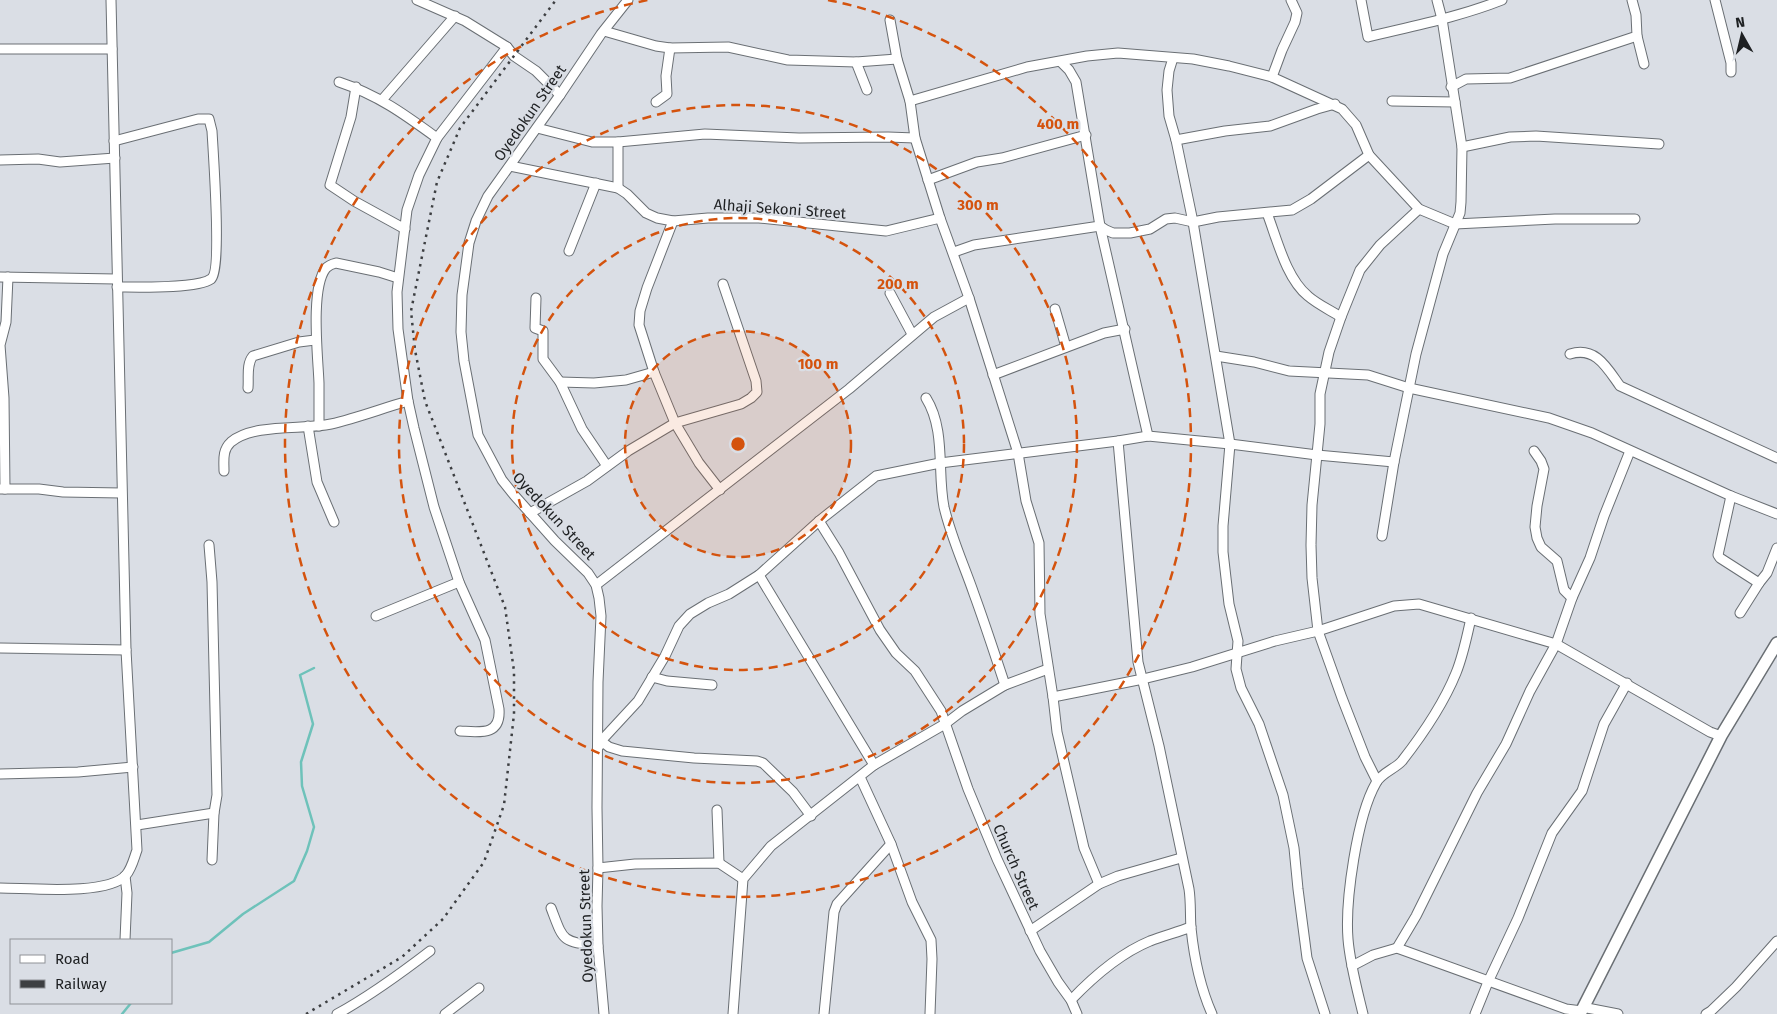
<svg xmlns="http://www.w3.org/2000/svg" width="1777" height="1014" viewBox="0 0 1777 1014" font-family="'Fira Sans',sans-serif">
	<style>
		.lines { fill: none; stroke-linecap: round; stroke-linejoin: round }
		.stream { stroke: #6ec2ba; stroke-width: 2.5 }
		.minor-casing { stroke: #6a6f74; stroke-width: 11 }
		.major-casing { stroke: #6a6f74; stroke-width: 14 }
		.minor { stroke: #fff; stroke-width: 9 }
		.major { stroke: #fff; stroke-width: 11 }
		.rail { stroke: #3d3f42; stroke-width: 2.5; stroke-dasharray: 2.5 5; stroke-linecap: butt }
		.ring { fill: none; stroke: #d4530e; stroke-width: 2.5; stroke-dasharray: 9 6 }
		.labels { text-anchor: middle; dominant-baseline: central; stroke-width: 4.5; stroke-linejoin: round; paint-order: stroke }
		.street-label { font-size: 15px; fill: #1e2022; stroke: #dadee5 }
		.centre { fill: #d4530e; stroke: #dadee5; stroke-width: 2.5 }
		.ring-label { font-size: 15px; text-anchor: middle; font-weight: bold; fill: #d4530e; stroke: #dadee5; stroke-width: 4.5; stroke-linejoin: round; paint-order: stroke }
	</style>
	<rect width="100%" height="100%" fill="#dadee5"/>
	<g class="lines">
		<!-- stream -->
		<g class="stream">
			<polyline points="171,953 209,942 243,914 294,881 307,851 314,827 302,786 301,762 313,724 300,675 314,668"/>
			<polyline points="122,1014 131,1003"/>
		</g>
		<defs>
			<g id="minor">
				<polyline points="417,0 465,21 507,47 514,56 536,71 560,95"/>
				<path d="M1361,0L1368,37C1413,26 1459,17 1502,0"/>
				<polyline points="1715,0 1731,63 1731,72"/>
				<polyline points="890,20 897,59 910,101 915,138 940,218 969,298 1018,453 1026,501 1039,543 1040,614 1053,697 1057,732 1084,848 1099,884"/>
				<polyline points="604,31 656,46 670,48 728,47 788,60 856,62 897,59"/>
				<polyline points="1637,36 1644,64"/>
				<polyline points="0,49 112,49"/>
				<polyline points="1173,58 1169,71 1167,90 1169,116 1176,140 1193,222 1230,444 1223,526 1223,552 1229,604 1238,641 1236,669 1241,688 1259,724 1283,795 1294,848 1298,889 1307,958 1325,1014"/>
				<polyline points="856,62 867,90"/>
				<polyline points="1061,62 1069,70 1076,82 1100,226 1148,436"/>
				<polyline points="1272,77 1282,50 1295,22 1297,13 1291,0"/>
				<path d="M339,82C378,95 404,114 437,138"/>
				<polyline points="356,87 351,117 330,185 354,201 405,229"/>
				<polyline points="1451,87 1466,79 1510,78 1637,36 1636,15 1632,0"/>
				<polyline points="382,100 455,16"/>
				<polyline points="910,101 1027,67 1087,56 1118,53 1193,59 1229,66 1272,77 1342,109 1356,125 1369,155 1419,209 1455,224 1555,219 1635,219"/>
				<polyline points="1392,101 1455,102"/>
				<polyline points="656,102 667,94 666,76 670,48"/>
				<polyline points="537,128 592,142 618,142 705,134 799,138 888,137 915,138"/>
				<polyline points="1176,140 1225,131 1270,126 1317,109 1335,104"/>
				<path d="M114,141L198,119H209L212,131C213,150 222,271 211,279C197,289 136,287 117,287"/>
				<polyline points="1462,147 1510,137 1536,136 1659,144"/>
				<polyline points="0,160 38,159 60,162 115,158"/>
				<polyline points="510,166 618,188 627,194 646,213 657,218 673,221 708,218 759,218 886,231 940,218"/>
				<polyline points="928,180 977,162 1002,158 1086,135"/>
				<polyline points="618,188 618,142"/>
				<path d="M1267,213C1277,239 1286,278 1308,296C1317,304 1330,310 1341,317"/>
				<polyline points="673,221 647,288 640,311 639,325 654,372 675,423 699,463 720,490"/>
				<polyline points="569,251 596,183"/>
				<polyline points="954,252 974,245 1100,226 1106,230 1113,233 1130,233 1150,229 1166,219 1175,218 1193,222 1218,217 1292,210 1311,199 1369,155"/>
				<polyline points="0,277 116,279"/>
				<polyline points="890,293 912,334"/>
				<polyline points="536,298 535,328 543,331 543,359 560,382 582,429 607,466"/>
				<polyline points="1055,309 1066,347"/>
				<path d="M1570,354C1596,346 1607,368 1620,386L1777,458"/>
				<polyline points="1216,356 1254,362 1289,371 1368,375 1409,388 1549,418 1592,433 1731,496 1777,514"/>
				<polyline points="993,375 1104,333 1125,329"/>
				<polyline points="560,382 594,383 626,380 654,372"/>
				<path d="M248,388C249,378 246,364 253,356L299,342L315,340"/>
				<path d="M926,398C946,430 937,472 944,507C951,537 964,565 974,594C985,624 995,655 1005,685"/>
				<polyline points="308,426 317,482 334,522"/>
				<path d="M319,426C319,411 319,397 319,383C318,357 310,288 326,268C329,265 332,264 336,263L379,272L398,278"/>
				<path d="M1118,441L1138,662L1159,746L1189,889C1191,902 1190,915 1191,928C1194,957 1200,987 1212,1014"/>
				<polyline points="1534,451 1541,461 1544,469 1537,506 1535,527 1537,538 1541,547 1557,561 1564,590 1572,598"/>
				<path d="M224,471C224,461 222,450 231,442C254,423 303,430 331,424C357,418 383,408 408,401"/>
				<polyline points="0,489 39,489 63,492 121,493"/>
				<polyline points="5,489 4,398 0,345 6,322 8,277"/>
				<polyline points="1731,496 1718,555 1720,558 1759,583"/>
				<polyline points="530,513 587,481 628,451 675,423 741,404 751,398 757,392 756,381 723,284"/>
				<polyline points="819,521 839,553 880,630 896,653 915,671 941,711 968,789 997,859 1040,951 1058,982 1071,1000 1077,1014"/>
				<polyline points="1382,536 1394,462 1416,354 1443,254 1460,213 1461,202 1462,147 1442,19 1437,0"/>
				<polyline points="209,545 212,582 217,795 214,813 212,860"/>
				<polyline points="759,575 874,765"/>
				<polyline points="596,585 849,389 934,317 969,298"/>
				<polyline points="1740,613 1759,583 1767,573 1777,548"/>
				<polyline points="376,616 459,582"/>
				<polyline points="0,648 126,650"/>
				<polyline points="652,677 667,681 712,685"/>
				<polyline points="1053,697 1143,679 1192,667 1275,641 1318,631 1394,606 1419,604 1556,644 1710,732 1721,736"/>
				<path d="M460,731C480,732 501,736 499,709L485,640L459,582L434,507L414,428L408,401L398,329L397,292L407,210L419,175L437,138L507,47"/>
				<polyline points="601,741 609,747 622,751 694,758 757,761 763,763 793,792 811,816"/>
				<polyline points="599,746 601,741 638,701 665,656 679,626 690,614 708,603 729,594 759,575 819,521 876,476 940,463 1118,441 1148,436 1230,444 1317,455 1394,462"/>
				<polyline points="0,774 78,772 133,767"/>
				<polyline points="860,777 891,844 912,902 931,940 932,959 930,1014"/>
				<polyline points="1377,781 1365,757 1342,698 1318,631 1312,578 1311,545 1312,505 1320,424 1320,394 1329,352 1341,317 1360,270 1380,245 1419,209"/>
				<polyline points="717,810 719,863"/>
				<polyline points="137,825 214,813"/>
				<polyline points="598,868 635,864 719,863 743,879"/>
				<path d="M0,888C28,888 108,896 126,875C132,868 134,858 137,850L126,650L111,0"/>
				<path d="M551,908C564,942 561,941 598,946"/>
				<polyline points="1030,931 1099,884 1118,876 1181,858"/>
				<polyline points="125,940 127,893 125,876"/>
				<polyline points="1397,948 1416,916 1477,793 1506,744 1530,691 1556,644 1572,598 1590,558 1604,516 1630,451"/>
				<polyline points="1352,966 1373,955 1397,948 1566,1009 1582,1011"/>
				<path d="M1071,1000C1093,977 1121,953 1150,941C1163,936 1178,932 1191,927"/>
				<polyline points="1587,1008 1618,1014"/>
				<path d="M337,1014C370,996 400,974 430,951"/>
				<polyline points="445,1014 479,988"/>
				<polyline points="604,1014 598,946 597,906 598,868 597,808 598,682 601,616 599,598 596,585 588,573 555,541 514,495 502,480 478,435 464,361 461,332 462,295 469,243 476,221 488,196 560,95 601,34 628,0"/>
				<polyline points="733,1014 743,879 771,846 874,765 945,724 962,711 1005,685 1048,669"/>
				<polyline points="824,1014 834,912 837,904 891,844"/>
				<path d="M1363,1014C1357,989 1350,964 1348,939C1345,901 1357,816 1376,783C1381,773 1395,769 1402,761C1423,734 1443,705 1456,673C1463,656 1467,636 1471,618"/>
				<polyline points="1475,1014 1488,982 1518,918 1552,833 1582,791 1604,724 1627,683"/>
				<polyline points="1706,1014 1711,1011 1736,987 1777,941"/>
			</g>
			<polyline id="major" points="1580,1014 1721,736 1777,643"/>
		</defs>
		<!-- minor casing -->
		<use href="#minor" class="minor-casing"/>
		<!-- major casing -->
		<use href="#major" class="major-casing"/>
		<!-- minor -->
		<use href="#minor" class="minor"/>
		<!-- major -->
		<use href="#major" class="major"/>
		<!-- rail -->
		<polyline class="rail" points="306,1014 402,957 443,919 484,862 504,805 514,714 514,671 505,607 425,401 415,350 411,311 437,182 460,128 556,0"/>
	</g>
	<!-- distance rings -->
	<circle cx="738" cy="444" r="113" fill="#d4530e" fill-opacity=".12"/>
	<g class="ring">
		<circle cx="738" cy="444" r="113"/>
		<circle cx="738" cy="444" r="226"/>
		<circle cx="738" cy="444" r="339"/>
		<path d="M828 0A453 453 0 1 1 648 0"/>
	</g>
	<g class="labels">
		<!-- street labels -->
		<g class="street-label">
			<text transform="translate(530 113) rotate(-55)">Oyedokun Street</text>
			<text transform="translate(780 209) rotate(4)">Alhaji Sekoni Street</text>
			<text transform="translate(554 516) rotate(47)">Oyedokun Street</text>
			<text transform="translate(1016 867) rotate(66)">Church Street</text>
			<text transform="translate(586 926) rotate(-92)">Oyedokun Street</text>
		</g>
	</g>
	<circle cx="738" cy="444" r="8" class="centre"/>
	<g class="ring-label">
		<text x="1058" y="129">400 m</text>
		<text x="978" y="210">300 m</text>
		<text x="898" y="289">200 m</text>
		<text x="818" y="369">100 m</text>
	</g>
	<!-- legend -->
	<rect x="10" y="939" width="162" height="65" fill="#dadee5" stroke="#8f9297"/>
	<rect x="20" y="955" width="25" height="8" fill="#ffffff" stroke="#8f9297"/>
	<text x="55" y="964" font-size="15" fill="#1e2022">Road</text>
	<rect x="20" y="980" width="25" height="8" fill="#3d3f42" stroke="#8f9297"/>
	<text x="55" y="989" font-size="15" fill="#1e2022">Railway</text>
	<!-- north arrow -->
	<g transform="translate(1742 35) rotate(352)" stroke="#dadee5" stroke-width="4" paint-order="stroke">
	<path d="M0-4L9 19L0 12L-9 19Z" fill="#1e2022"/>
	<text y="-8" font-size="14" font-weight="bold" text-anchor="middle" fill="#1e2022">N</text>
	</g>
</svg>
